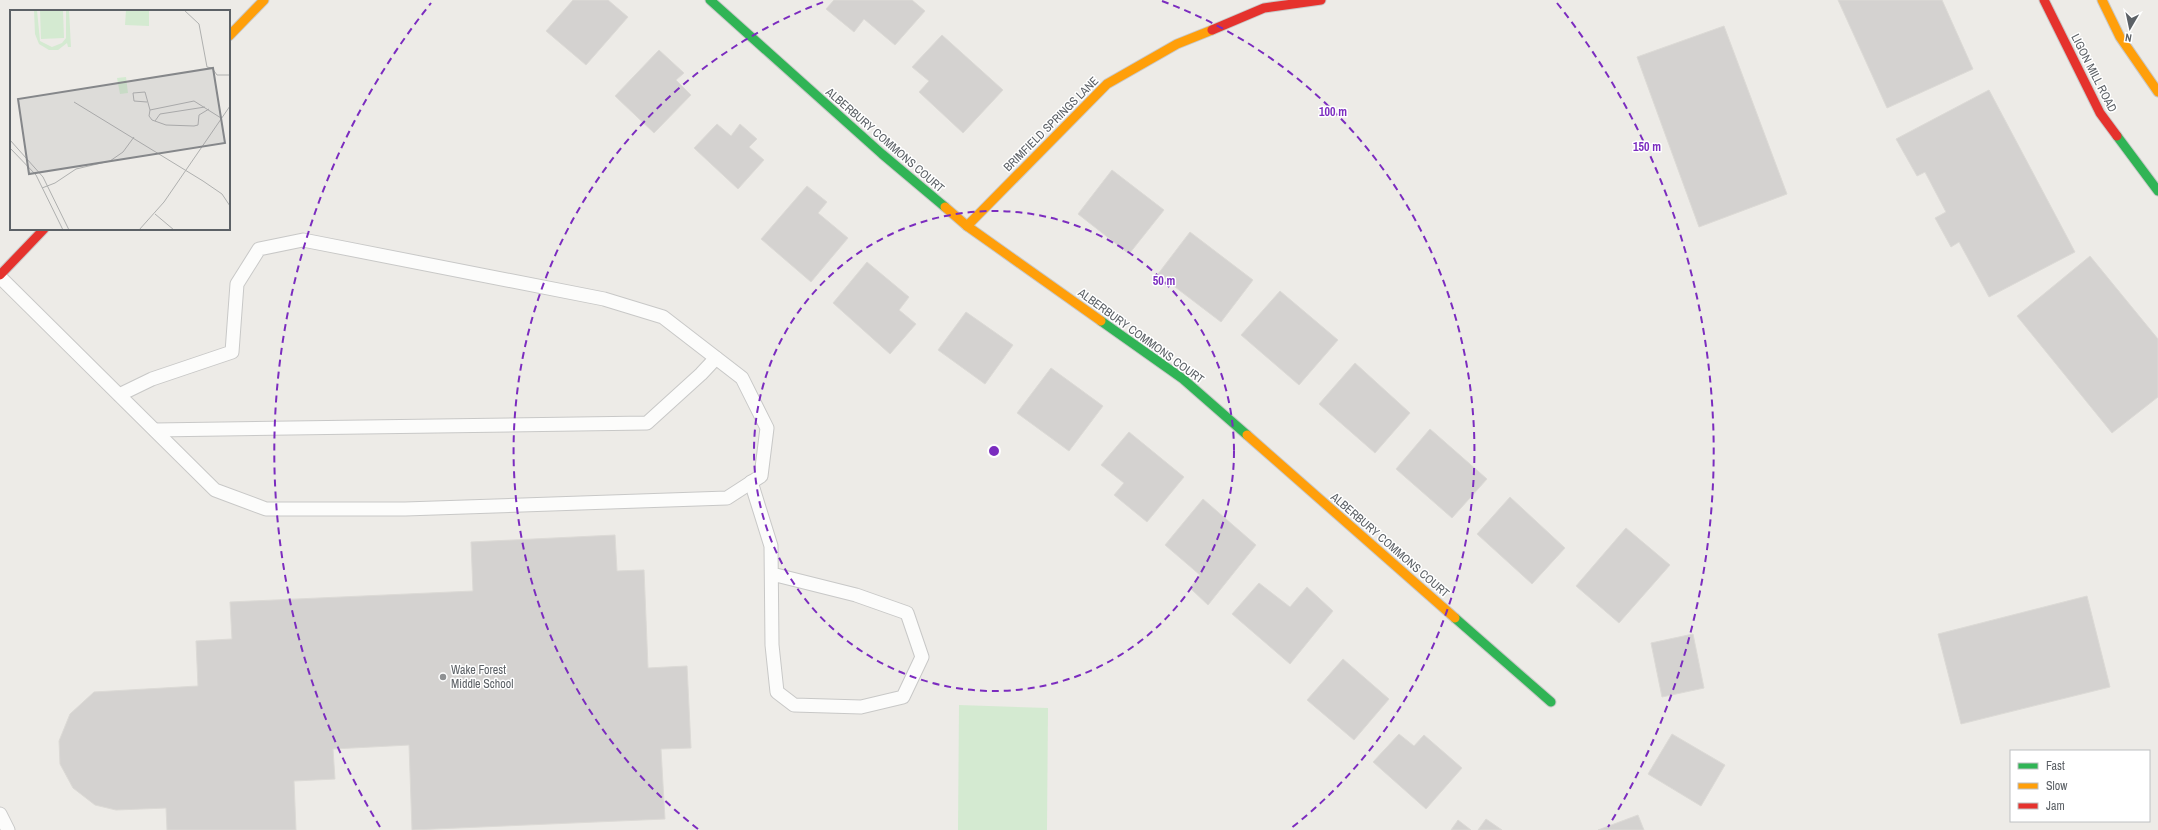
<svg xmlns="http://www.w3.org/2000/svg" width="2158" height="830" viewBox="0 0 2158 830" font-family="'Archivo Narrow',sans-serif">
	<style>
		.green { fill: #d4ead1 }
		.building { fill: #d4d2d0; stroke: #dcdad6 }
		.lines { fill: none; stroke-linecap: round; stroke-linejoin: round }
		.lane-casing { stroke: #c8c8c7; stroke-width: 15 }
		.fast-casing { stroke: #c8c8c8; stroke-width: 11 }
		.slow-casing { stroke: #c8c8c8; stroke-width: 11 }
		.jam-casing { stroke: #c8c8c8; stroke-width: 11 }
		.lane { stroke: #fcfcfb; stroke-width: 13 }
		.fast { stroke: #30b455; stroke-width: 9 }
		.slow { stroke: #ff9f0a; stroke-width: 9 }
		.jam { stroke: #e5322d; stroke-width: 9 }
		.ring { fill: none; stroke: #7b2cbf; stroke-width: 2; stroke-dasharray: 7 5 }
		.poi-dot { fill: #8f9193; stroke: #fff; stroke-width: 1.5 }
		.labels { text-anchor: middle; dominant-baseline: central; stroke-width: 3; stroke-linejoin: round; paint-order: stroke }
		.street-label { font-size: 12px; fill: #5c6166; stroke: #fff }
		.poi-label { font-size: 12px; fill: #5c6166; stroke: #fff; text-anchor: start }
		.inset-road { fill: none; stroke: #afb0af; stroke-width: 1 }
		.view { fill: #85878a; fill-opacity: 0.15; stroke: #85878a; stroke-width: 2 }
		.inset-edge { fill: none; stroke: #5c6166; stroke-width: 2 }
		.centre { fill: #7b2cbf; stroke: #fff; stroke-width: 2 }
		.ring-label { font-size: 12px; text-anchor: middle; font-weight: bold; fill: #7b2cbf; stroke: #fff; stroke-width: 3; stroke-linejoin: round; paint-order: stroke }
	</style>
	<rect width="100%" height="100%" fill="#edebe7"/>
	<!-- green -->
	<polygon class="green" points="959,705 1048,708 1047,830 958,830"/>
	<!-- building -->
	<g class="building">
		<polygon points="573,0 608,0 628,17 586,65 546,31"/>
		<polygon points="834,0 912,0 925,11 895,45 864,19 854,32 826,9"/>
		<polygon points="1838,0 1942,0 1973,69 1887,108"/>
		<polygon points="1724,26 1787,194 1699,227 1637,57"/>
		<polygon points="942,35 1003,90 963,133 919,92 929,81 912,67"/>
		<polygon points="659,50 684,73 676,80 691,95 654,133 615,96"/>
		<polygon points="1989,90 2075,252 1989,297 1959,242 1951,247 1935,218 1946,212 1925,172 1917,176 1896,139"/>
		<polygon points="717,124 731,136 740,124 757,139 749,147 764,160 738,189 694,148"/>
		<polygon points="1112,170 1164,210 1129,254 1078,214"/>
		<polygon points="807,186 827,202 818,213 848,238 811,282 761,239"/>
		<polygon points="1190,232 1253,280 1221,322 1158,274"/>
		<polygon points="2090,256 2158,339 2158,397 2112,433 2017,316"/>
		<polygon points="867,262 909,297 899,310 916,324 890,354 833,303"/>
		<polygon points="1280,291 1338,340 1299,385 1241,335"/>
		<polygon points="966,312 1013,345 985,384 938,350"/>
		<polygon points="1355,363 1410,413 1375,453 1319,404"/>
		<polygon points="1051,368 1103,406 1069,451 1017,413"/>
		<polygon points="1430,429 1487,479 1452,518 1396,469"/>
		<polygon points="1129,432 1184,477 1147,522 1114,495 1124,483 1101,465"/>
		<polygon points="1510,497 1565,548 1532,584 1477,534"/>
		<polygon points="1203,499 1256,545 1208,605 1190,588 1200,575 1165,545"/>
		<polygon points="1626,528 1670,565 1619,623 1576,586"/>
		<polygon points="615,535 617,571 644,570 648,668 687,666 691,748 661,749 665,819 412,830 409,745 333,749 335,779 294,781 296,830 167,830 166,808 116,810 95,805 73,788 60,764 59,741 70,714 94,692 198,686 196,641 232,639 230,602 473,591 471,542"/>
		<polygon points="1259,583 1290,607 1307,587 1333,611 1290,664 1232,614"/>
		<polygon points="2087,596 2110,687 1961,724 1938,634"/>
		<polygon points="1693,634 1704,688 1662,697 1651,643"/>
		<polygon points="1343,659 1389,699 1354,740 1307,700"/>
		<polygon points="1399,734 1414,746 1424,735 1462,768 1426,809 1373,762"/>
		<polygon points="1672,734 1725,765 1701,806 1648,774"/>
		<polygon points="1638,815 1644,830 1598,830"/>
		<polygon points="1486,819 1502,830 1478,830"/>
		<polygon points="1458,820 1471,830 1451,830"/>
	</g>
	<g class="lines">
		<defs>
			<g id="lane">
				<polyline points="0,277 215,490 266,509 405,509 727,498 761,476 767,428 742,378 663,317 604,299 303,240 259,249 237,284 232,352 152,379 119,395"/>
				<polyline points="155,430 647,423 701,374 716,358"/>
				<polyline points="751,482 771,546 772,645 777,692 794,705 861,707 903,697 922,657 907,613 856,595 772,574"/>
				<polyline points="0,814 8,830"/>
			</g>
			<g id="fast">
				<polyline points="710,0 882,154 945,207"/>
				<polyline points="2117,136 2158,191"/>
				<polyline points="1101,321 1183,379 1247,435"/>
				<polyline points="1455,618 1551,702"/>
			</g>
			<g id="slow">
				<polyline points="2102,0 2120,37 2158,92"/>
				<polyline points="229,36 264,0"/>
				<polyline points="945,207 967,226 1101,321"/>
				<polyline points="967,226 1107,84 1177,44 1212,30"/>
				<polyline points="1247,435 1455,618"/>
			</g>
			<g id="jam">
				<polyline points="2044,0 2100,113 2117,136"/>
				<polyline points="1212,30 1264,8 1321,0"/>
				<polyline points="0,275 44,229"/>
			</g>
		</defs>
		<!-- lane casing -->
		<use href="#lane" class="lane-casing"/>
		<!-- fast casing -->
		<use href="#fast" class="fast-casing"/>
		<!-- slow casing -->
		<use href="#slow" class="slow-casing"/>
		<!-- jam casing -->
		<use href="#jam" class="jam-casing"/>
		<!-- lane -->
		<use href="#lane" class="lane"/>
		<!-- fast -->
		<use href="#fast" class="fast"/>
		<!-- slow -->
		<use href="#slow" class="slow"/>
		<!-- jam -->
		<use href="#jam" class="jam"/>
	</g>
	<!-- distance rings -->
	<g class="ring">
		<circle cx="994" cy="451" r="240"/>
		<path d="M698 829A480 480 0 0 1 826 1M1162 1A480 480 0 0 1 1290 829"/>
		<path d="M380 827A720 720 0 0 1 431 3M1557 3A720 720 0 0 1 1608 827"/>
	</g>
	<!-- markers -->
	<circle class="poi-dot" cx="443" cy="677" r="4"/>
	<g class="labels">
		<!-- street labels -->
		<g class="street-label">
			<text transform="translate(2094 73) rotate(63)">LIGON MILL ROAD</text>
			<text transform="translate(1051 124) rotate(-45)">BRIMFIELD SPRINGS LANE</text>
			<text transform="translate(885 140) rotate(41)">ALBERBURY COMMONS COURT</text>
			<text transform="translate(1141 336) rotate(36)">ALBERBURY COMMONS COURT</text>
			<text transform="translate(1390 545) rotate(41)">ALBERBURY COMMONS COURT</text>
		</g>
		<!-- poi labels -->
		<g class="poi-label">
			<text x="451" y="670">Wake Forest<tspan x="451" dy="14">Middle School</tspan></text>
		</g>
	</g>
	<!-- overview -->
	<g transform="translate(10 10)">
		<rect width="220" height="220" fill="#edebe7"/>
		<path d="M24,0H27L30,31L42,37L52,33L56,28V0H59L61,37H58L57,33L48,40H39L29,34L25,24ZM30,0H53L54,28L31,29ZM116,0H139V16L115,15ZM116,67L118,83L110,84L107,68Z" fill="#d4ead1"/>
		<path class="inset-road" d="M174,0L189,14L197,57L202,58L207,65H220M64,92L193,171L212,184L220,196M137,92L124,91L123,83L135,82L140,100L139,106L142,110L156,115L184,116L188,115L189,105L199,99M140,100L184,91L211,108M145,111L150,104L195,97M0,130L33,167L59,220M0,138L26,165L53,220M32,178L45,173L66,159L100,151L113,142L124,127M145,204L164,220M129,220L154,192L220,96"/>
		<path class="view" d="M203,58L215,133L19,164L8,89Z"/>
		<rect width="220" height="220" class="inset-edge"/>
	</g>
	<circle cx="994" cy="451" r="6" class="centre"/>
	<g class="ring-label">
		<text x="1333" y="116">100 m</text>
		<text x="1647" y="151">150 m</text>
		<text x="1164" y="285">50 m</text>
	</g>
	<!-- legend -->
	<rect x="2010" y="750" width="140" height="72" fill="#ffffff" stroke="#bec0c2"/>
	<rect x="2018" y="763" width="20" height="6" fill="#30b455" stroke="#bec0c2"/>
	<text x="2046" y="770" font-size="12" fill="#5c6166">Fast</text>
	<rect x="2018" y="783" width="20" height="6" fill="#ff9f0a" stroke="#bec0c2"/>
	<text x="2046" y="790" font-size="12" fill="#5c6166">Slow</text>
	<rect x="2018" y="803" width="20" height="6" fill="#e5322d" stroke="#bec0c2"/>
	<text x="2046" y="810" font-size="12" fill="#5c6166">Jam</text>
	<!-- north arrow -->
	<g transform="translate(2130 28) rotate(189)" stroke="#ffffff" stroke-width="3" paint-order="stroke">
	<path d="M0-3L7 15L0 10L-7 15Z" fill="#5c6166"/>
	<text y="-6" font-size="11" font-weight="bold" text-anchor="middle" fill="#5c6166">N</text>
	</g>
</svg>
